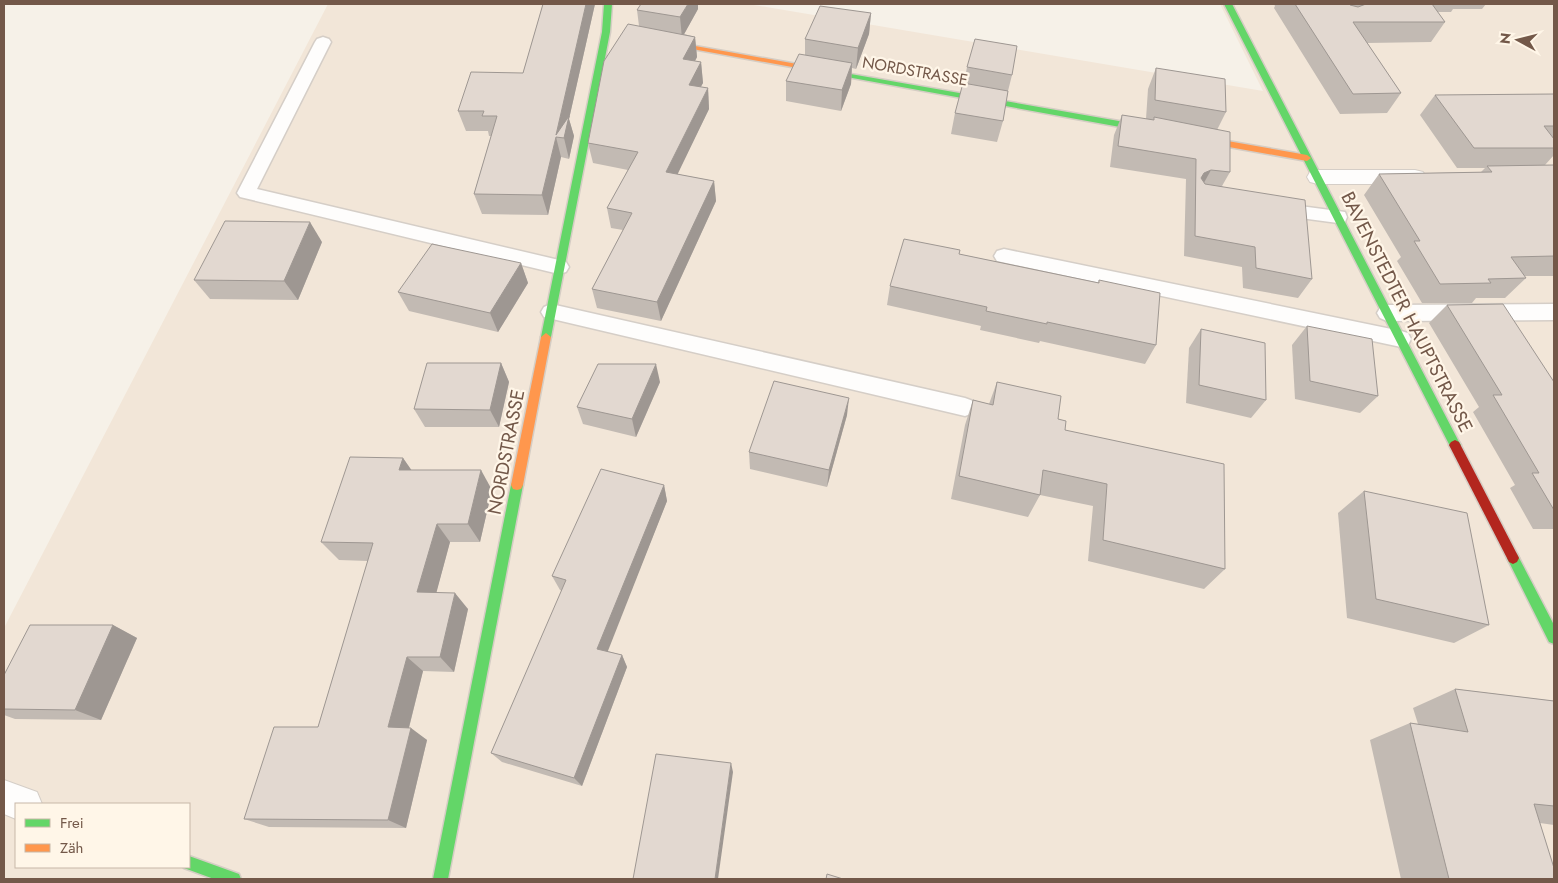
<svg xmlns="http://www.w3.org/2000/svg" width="1558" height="883" viewBox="0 0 1558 883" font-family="Jost,sans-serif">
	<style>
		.residential { fill: #f2e6d8; fill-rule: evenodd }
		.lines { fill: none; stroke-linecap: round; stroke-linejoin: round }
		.lane-casing { stroke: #d5cec7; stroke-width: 3 }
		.street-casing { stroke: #d5cec7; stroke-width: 2 }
		.fast-casing { stroke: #d5cdc4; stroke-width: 3 }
		.slow-casing { stroke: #d5cdc4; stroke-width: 3 }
		.jam-casing { stroke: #d5cdc4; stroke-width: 3 }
		.lane { fill: #fefdfc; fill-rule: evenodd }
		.street { fill: #fefdfc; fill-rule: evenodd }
		.fast { fill: #63d668; fill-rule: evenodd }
		.slow { fill: #ff974d; fill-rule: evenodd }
		.jam { fill: #b3261e; fill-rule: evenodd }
		.wall { fill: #c2bab3 }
		.shaded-wall { fill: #9e9792 }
		.building { fill: #e2d8d0; stroke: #9e9792 }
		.labels { text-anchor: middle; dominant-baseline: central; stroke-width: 4.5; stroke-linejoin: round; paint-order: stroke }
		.far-street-label { font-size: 16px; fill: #735849; stroke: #fff6e8 }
		.street-label { font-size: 19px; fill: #735849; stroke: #fff6e8 }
	</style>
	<rect width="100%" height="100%" fill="#f6f1e8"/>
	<!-- residential -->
	<path class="residential" d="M328,4H748L1263,91L1220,4H1554V879H4V628ZM16,804H189V867H16Z"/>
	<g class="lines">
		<defs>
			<g id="lane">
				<polygon points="323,37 329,39 331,42 257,189 559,260 566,262 569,267 566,272 559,274 240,197 237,193 315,42 317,39"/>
				<polygon points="1277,203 1338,211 1345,212 1347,217 1345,222 1338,223 1270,214 1268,209 1270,204"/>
				<polygon points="1004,249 1401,331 1408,333 1411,339 1408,345 1401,347 997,261 994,256 997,251"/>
				<polygon points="551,304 965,398 973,401 976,407 973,413 965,416 544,317 541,312 544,307"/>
				<polygon points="1554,304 1554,320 1387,321 1380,318 1377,313 1380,308 1387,305"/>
			</g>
			<g id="street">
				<polygon points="1318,170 1415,170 1423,172 1426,177 1423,182 1415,184 1318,184 1310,182 1307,177 1310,172"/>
				<polygon points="4,780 37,792 42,804 16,804 16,819 4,814"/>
			</g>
			<g id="fast">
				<polygon points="604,4 612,4 610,32 551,337 546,341 541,337 602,32"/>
				<polygon points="1224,4 1232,4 1459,442 1461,445 1459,448 1451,448"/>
				<polygon points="822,69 1153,127 1157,130 1153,133 825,73 822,73"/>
				<polygon points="517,480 521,481 523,485 448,879 433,879 511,485 513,481"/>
				<polygon points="1513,552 1517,554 1554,625 1554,644 1549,642 1507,558 1509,554"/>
				<polygon points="189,856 239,874 241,879 214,879 184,868 183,867 189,867"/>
			</g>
			<g id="slow">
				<polygon points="656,39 825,69 829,71 825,73 659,43 656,43"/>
				<polygon points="1193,135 1307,155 1311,158 1307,161 1190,140 1189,138"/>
				<polygon points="546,333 551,337 523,485 521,489 517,490 513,489 511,485 541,337"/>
			</g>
			<polygon id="jam" points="1455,440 1459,442 1517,554 1519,558 1517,562 1513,564 1509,562 1449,445 1451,442"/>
		</defs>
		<!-- lane casing -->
		<use href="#lane" class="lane-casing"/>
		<!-- street casing -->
		<use href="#street" class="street-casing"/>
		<!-- fast casing -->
		<use href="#fast" class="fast-casing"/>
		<!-- slow casing -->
		<use href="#slow" class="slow-casing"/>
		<!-- jam casing -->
		<use href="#jam" class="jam-casing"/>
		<!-- lane -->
		<use href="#lane" class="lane"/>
		<!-- street -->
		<use href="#street" class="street"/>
		<!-- fast -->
		<use href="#fast" class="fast"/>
		<!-- slow -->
		<use href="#slow" class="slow"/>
		<!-- jam -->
		<use href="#jam" class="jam"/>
	</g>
	<!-- wall -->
	<g class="wall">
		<polygon points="543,4 595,4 569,119 574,136 569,159 561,157 548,215 482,214 474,194 491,136 489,136 488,131 466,131 458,111 523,73"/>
		<polygon points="1274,4 1486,4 1482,9 1453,9 1451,12 1437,12 1445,22 1431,42 1367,43 1401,93 1387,113 1340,114 1274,8 1275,6"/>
		<polygon points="698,9 684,34 695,37 697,57 695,61 701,62 703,83 700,87 708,88 709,109 677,174 714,181 716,201 661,321 597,308 592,289 623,230 611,228 607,208 628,170 593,163 588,143 639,26 637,10"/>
		<polygon points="871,13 869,34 856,69 852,68 851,84 841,111 786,101 786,81 805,55 805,39"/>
		<polygon points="967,67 1012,75 1008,91 1003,121 997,142 951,134 955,113 964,83"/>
		<polygon points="1156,68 1226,112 1217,130 1230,172 1222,186 1312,279 1298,298 1243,288 1242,267 1184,256 1186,179 1110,167 1114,135 1122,115 1146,119 1148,89"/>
		<polygon points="1554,94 1554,155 1545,165 1554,165 1554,276 1524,276 1526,278 1505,298 1476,298 1472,303 1422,303 1397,261 1401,257 1364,195 1379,174 1481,172 1485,168 1457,168 1420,115 1435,95"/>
		<polygon points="322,242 298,300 210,299 194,280"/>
		<polygon points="959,254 1098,283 1099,280 1156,345 1145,364 1040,341 1039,343 980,330 981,326 887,305 890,286"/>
		<polygon points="521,263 528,283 498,332 409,311 398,292"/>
		<polygon points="1447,305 1554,382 1554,529 1533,529 1510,488 1515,485 1473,412 1479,407 1429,323"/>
		<polygon points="1307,326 1378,396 1360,413 1295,399 1292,345"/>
		<polygon points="1201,329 1266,400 1251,418 1186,403 1189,348"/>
		<polygon points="501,363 509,382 499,427 425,427 414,409"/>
		<polygon points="660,382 636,437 583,424 577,407"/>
		<polygon points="997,382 1058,419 1065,430 1225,569 1204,589 1088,561 1093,506 1040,495 1028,517 951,499 965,425 973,400 989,404"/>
		<polygon points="847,415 827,487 750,469 749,452"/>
		<polygon points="403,458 411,470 492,490 480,542 450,542 436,593 468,609 454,672 423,671 409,728 427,740 406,828 269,827 244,819 318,727 368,561 339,560 321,542"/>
		<polygon points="664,485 667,501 607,651 622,655 627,667 582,786 502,762 491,753 562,591 560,590 552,576"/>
		<polygon points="1364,491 1489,625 1454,643 1347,618 1338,513"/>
		<polygon points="113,625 137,638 101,720 15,719 4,715 4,675"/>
		<polygon points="1455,689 1554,701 1554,825 1540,823 1554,879 1401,879 1370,740 1410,723 1418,724 1413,708"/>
	</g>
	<!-- shaded-wall -->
	<g class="shaded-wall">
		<polygon points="586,4 595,4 569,119 574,136 569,159 564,138 556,135"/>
		<polygon points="688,4 698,4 698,9 682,38 680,17"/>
		<polygon points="871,13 869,34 856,69 858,48"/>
		<polygon points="695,37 697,57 685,80 683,59"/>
		<polygon points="701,62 703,83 691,105 689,85"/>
		<polygon points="852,63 851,84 841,111 842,90"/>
		<polygon points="708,88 709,109 669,192 666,172"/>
		<polygon points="556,137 561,157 548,215 542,195"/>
		<polygon points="1211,170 1200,190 1201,178 1204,173"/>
		<polygon points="714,181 716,201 661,321 657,302"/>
		<polygon points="310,222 322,242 298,300 284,281"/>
		<polygon points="521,263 528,283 498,332 490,313"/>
		<polygon points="501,363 509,382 499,427 490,410"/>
		<polygon points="656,364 660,382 636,437 632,419"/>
		<polygon points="849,398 847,415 827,487 829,470"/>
		<polygon points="403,458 417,478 399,470"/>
		<polygon points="481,470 492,490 480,542 468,524"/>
		<polygon points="664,485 667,501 604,661 597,649"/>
		<polygon points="437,524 450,542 432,609 417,592"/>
		<polygon points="455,593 468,609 454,672 440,657"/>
		<polygon points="113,625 137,638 101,720 75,710"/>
		<polygon points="622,655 627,667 582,786 574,778"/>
		<polygon points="407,657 423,671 406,739 388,727"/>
		<polygon points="411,728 427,740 406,828 388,820"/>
		<polygon points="731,763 733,772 718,879 715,879"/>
	</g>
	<!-- building -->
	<g class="building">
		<polygon points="543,4 586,4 556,135 569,116 564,138 556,137 542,195 474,194 497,116 482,116 484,111 458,111 471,72 523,73"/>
		<polygon points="641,4 688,4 680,17 637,10"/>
		<polygon points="1295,4 1350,4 1350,5 1358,7 1366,4 1432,4 1445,22 1353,22 1401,93 1353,94"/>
		<polygon points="820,6 871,13 858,48 805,39"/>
		<polygon points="628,24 695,37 683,59 701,62 689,85 708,88 666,172 714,181 657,302 592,289 632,213 607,208 638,152 588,143 604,61"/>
		<polygon points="975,39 1017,46 1012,75 967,67"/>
		<polygon points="799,54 852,63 842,90 786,81"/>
		<polygon points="1156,68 1225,79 1226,112 1155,100"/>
		<polygon points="963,83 1008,91 1003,121 955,113"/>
		<polygon points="1554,94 1554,126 1544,126 1554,139 1554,148 1474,148 1435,95"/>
		<polygon points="1122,115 1154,120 1154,117 1230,132 1230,172 1211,170 1204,173 1201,178 1205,184 1305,200 1312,279 1256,268 1255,247 1195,236 1196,159 1118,146"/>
		<polygon points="1554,165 1554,256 1511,257 1526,278 1488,279 1491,283 1440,284 1414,241 1420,241 1379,174 1492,172 1487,166"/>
		<polygon points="225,221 310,222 284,281 194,280"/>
		<polygon points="904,239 960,250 959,254 1099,283 1099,280 1160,293 1156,345 1047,322 1047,324 986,311 987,307 890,286"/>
		<polygon points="432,244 521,263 490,313 398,292"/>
		<polygon points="1503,304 1554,382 1554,510 1532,473 1539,473 1493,395 1502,395 1447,305"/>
		<polygon points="1307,326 1372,339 1378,396 1310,381"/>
		<polygon points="1201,329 1265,343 1266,400 1199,385"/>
		<polygon points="427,363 501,363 490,410 414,409"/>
		<polygon points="598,364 656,364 632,419 577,407"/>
		<polygon points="774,381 849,398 829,470 749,452"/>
		<polygon points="997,382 1061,396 1058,419 1066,421 1065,430 1224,464 1225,569 1103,540 1107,484 1043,470 1040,495 959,476 973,400 993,405"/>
		<polygon points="350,457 403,458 399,470 481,470 468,524 437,524 417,592 455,593 440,657 407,657 388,727 411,728 388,820 244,819 274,727 318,727 373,543 321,542"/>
		<polygon points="601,469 664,485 597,649 622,655 574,778 491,753 566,580 552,576"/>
		<polygon points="1364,491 1467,513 1489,625 1376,599"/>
		<polygon points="30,625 113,625 75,710 4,709 4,675"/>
		<polygon points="1455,689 1554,701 1554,806 1534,804 1554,868 1554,879 1449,879 1410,723 1468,732"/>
		<polygon points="656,754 731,763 715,879 633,879"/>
		<polygon points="827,874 843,879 826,879"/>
	</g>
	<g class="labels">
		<!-- far-street labels -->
		<g class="far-street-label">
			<text transform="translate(915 71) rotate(10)">NORDSTRASSE</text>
		</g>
		<!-- street labels -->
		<g class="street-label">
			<text transform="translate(1407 312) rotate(63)">BAVENSTEDTER HAUPTSTRASSE</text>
			<text transform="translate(506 452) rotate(-79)">NORDSTRASSE</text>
		</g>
	</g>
	<!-- border -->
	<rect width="1558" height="883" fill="none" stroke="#735849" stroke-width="10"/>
	<!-- legend -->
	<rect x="15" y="803" width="175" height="65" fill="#fff6e8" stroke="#c7b7a8"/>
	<rect x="25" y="819" width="25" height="8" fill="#63d668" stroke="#c7b7a8"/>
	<text x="60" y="828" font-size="15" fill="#735849">Frei</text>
	<rect x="25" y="844" width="25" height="8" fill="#ff974d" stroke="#c7b7a8"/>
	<text x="60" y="853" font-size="15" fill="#735849">Zäh</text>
	<!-- north arrow -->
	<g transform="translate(1518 40) rotate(277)" stroke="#fff6e8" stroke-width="4" paint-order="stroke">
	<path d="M0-4L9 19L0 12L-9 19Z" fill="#735849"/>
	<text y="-8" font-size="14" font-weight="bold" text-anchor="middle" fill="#735849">N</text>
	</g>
</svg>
